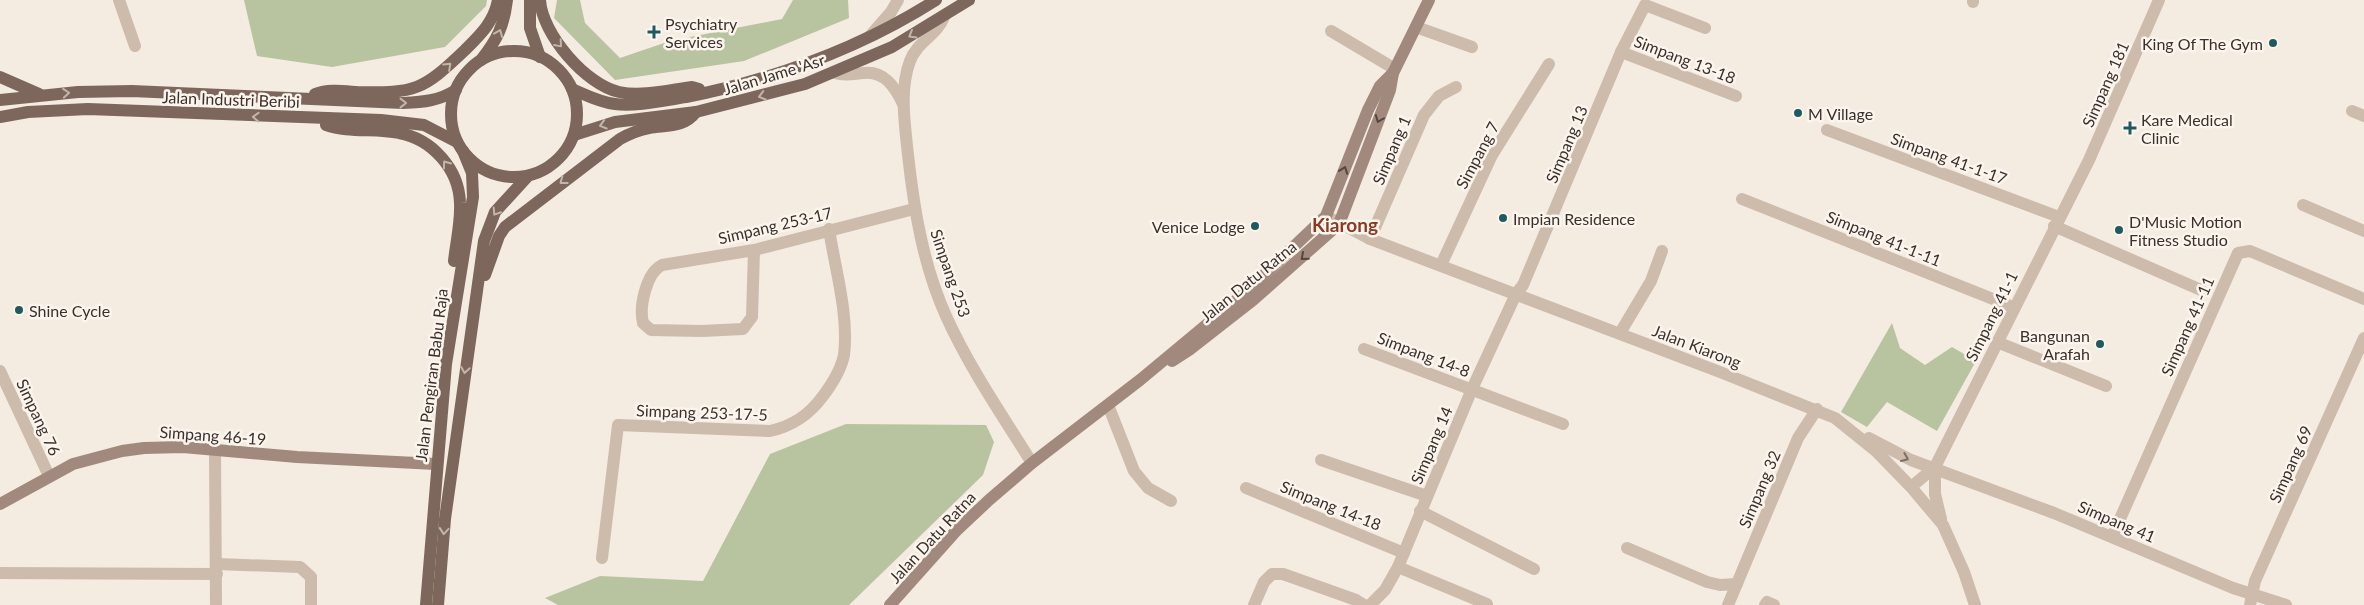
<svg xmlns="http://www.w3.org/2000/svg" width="2364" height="605" viewBox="0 0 2364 605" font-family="Lato,sans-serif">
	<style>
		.green { fill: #b8c4a0 }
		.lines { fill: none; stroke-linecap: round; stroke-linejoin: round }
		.street { stroke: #cdbbac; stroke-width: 12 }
		.secondary { stroke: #a18a7d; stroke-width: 12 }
		.primary { stroke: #7d675c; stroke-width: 12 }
		.oneway { stroke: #c2b5ac }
		.oneway2 { stroke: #544640 }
		.oneway3 { stroke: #7d6f65 }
		.poi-dot { fill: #1f5a5e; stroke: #fbf5ee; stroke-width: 2 }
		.labels { text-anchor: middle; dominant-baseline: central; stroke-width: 5; stroke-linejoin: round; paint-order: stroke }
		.poi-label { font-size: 16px; fill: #3b302b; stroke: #fbf5ee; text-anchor: start }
		.street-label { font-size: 16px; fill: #3b302b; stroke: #fbf5ee }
		.quarter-label { font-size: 19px; font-weight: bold; fill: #8c3b22; stroke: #fbf5ee }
	</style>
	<rect width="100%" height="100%" fill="#f4ebe1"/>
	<!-- green -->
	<g class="green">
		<polygon points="244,0 487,0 486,6 445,47 332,67 257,56"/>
		<polygon points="557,0 580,0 585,23 620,58 670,41 782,19 793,0 848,0 849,18 744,61 615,80 554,18"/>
		<polygon points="1892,323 1900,348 1925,365 1952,347 1976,361 1937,431 1887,402 1867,427 1841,412"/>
		<polygon points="846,424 986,425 994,442 983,475 849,605 558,605 545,598 600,576 703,581 770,454"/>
	</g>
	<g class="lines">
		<!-- street -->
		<g class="street">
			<polyline points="119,0 135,46"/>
			<polyline points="1973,2 1973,0"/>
			<path d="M944,17C937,35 917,42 910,61C899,90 905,125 908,155C914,209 923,265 946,316C969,367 1002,415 1032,463"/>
			<polyline points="1416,27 1472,47"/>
			<polyline points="1331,31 1395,69"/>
			<polyline points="870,36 891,12 898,0"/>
			<polyline points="1621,52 1736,96"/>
			<path d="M835,73C845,76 852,74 863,73C884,70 895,87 903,104"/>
			<polyline points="2352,111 2364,116"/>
			<polyline points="1827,130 2059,217"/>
			<polyline points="1742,199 2013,307"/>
			<polyline points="2303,205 2364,231"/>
			<polyline points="1326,216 1370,239 1720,372 1835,418 1876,451 1911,487 1943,525 1964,572 1975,605"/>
			<polyline points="2054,226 2201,290"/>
			<polyline points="1370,239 1424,115 1439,96 1456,87"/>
			<path d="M754,250L752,317L743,329L702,331L651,330L643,323C639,307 646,273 662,265L754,250L914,209"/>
			<polyline points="1441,265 1492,155 1549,64"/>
			<polyline points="1620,333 1651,281 1662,251"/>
			<polyline points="1997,342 2106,386"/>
			<polyline points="1364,349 1563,424"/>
			<polyline points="0,371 49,476"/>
			<polyline points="1108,405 1134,471 1148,488 1171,501"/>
			<polyline points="1869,438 1911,460 2054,513 2233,588 2286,605"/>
			<polyline points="215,452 216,605"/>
			<polyline points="1321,460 1427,496"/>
			<polyline points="1935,467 1935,494 1941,519"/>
			<polyline points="1911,487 1935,467 2089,160 2159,0"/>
			<polyline points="1246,488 1404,553"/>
			<polyline points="1420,511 1534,569"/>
			<polyline points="2112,537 2238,253 2250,251 2364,299"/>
			<polyline points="1627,548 1707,582 1720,585 1737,584"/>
			<path d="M602,558L618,425L770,431C793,426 809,415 823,396C832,384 841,370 844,355C849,314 835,269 829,229"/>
			<polyline points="217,564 300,567 311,577 311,605"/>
			<polyline points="1398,567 1487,604"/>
			<polyline points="0,573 217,574"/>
			<polyline points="1254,605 1264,582 1272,574 1283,574 1356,600 1364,605"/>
			<polyline points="1370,605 1385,590 1398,567 1472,389 1516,294 1523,285 1621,52 1645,5 1705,28"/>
			<polyline points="1728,605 1798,438 1817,409"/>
			<polyline points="1765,605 1767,602 1774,605"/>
			<polyline points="2250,605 2255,581 2364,338"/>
		</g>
		<!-- secondary -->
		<g class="secondary">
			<polyline points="1172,361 1189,350 1253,300 1339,224 1390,90 1393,73"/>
			<polyline points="0,504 73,464 122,451 144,448 183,447 297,457 436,464"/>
			<polyline points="890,605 956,531 989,500 1032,463 1140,380 1247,291 1326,216 1368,110 1380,86 1393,73 1429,0"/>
		</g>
		<!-- primary -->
		<g class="primary">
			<polyline points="530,0 530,28 540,57"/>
			<path d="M540,0C542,34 586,85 619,92C642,97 669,90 692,87L699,89"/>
			<circle cx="514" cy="114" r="63"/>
			<path d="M481,60C497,40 504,26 507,0"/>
			<polyline points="0,77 39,94"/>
			<path d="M572,89C586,95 599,102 615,104C635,107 666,100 686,97C776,79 859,49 936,0"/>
			<path d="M315,94C328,89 343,91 357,92C416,93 422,91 465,50C480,35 494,22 498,0"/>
			<path d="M0,100L78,92L132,91L403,103C423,102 439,101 456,90"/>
			<polyline points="0,117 28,112 88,109 381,120 424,125 457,142"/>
			<path d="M326,125C349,133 375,128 399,133C432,139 459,169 460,203C461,222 456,242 454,261"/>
			<polyline points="574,135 615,122 696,112 805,84 892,47 969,0"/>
			<path d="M485,275L499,236L505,227L620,139C629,134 638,130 649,128C667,125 684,128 696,112"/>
			<polyline points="426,605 446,364 473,197 472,173 463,151"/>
			<polyline points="438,605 445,519 484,241 495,212 528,176"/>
		</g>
	</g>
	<!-- one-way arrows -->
	<defs><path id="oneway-chevron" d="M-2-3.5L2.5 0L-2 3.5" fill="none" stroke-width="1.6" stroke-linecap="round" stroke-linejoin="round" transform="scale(1.25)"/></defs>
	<g class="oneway">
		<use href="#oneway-chevron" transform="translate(499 33) rotate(-67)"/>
		<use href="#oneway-chevron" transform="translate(912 35) rotate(150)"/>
		<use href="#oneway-chevron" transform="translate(559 44) rotate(49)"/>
		<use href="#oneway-chevron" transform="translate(448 66) rotate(-43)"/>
		<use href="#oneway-chevron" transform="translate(66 93) rotate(-5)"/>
		<use href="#oneway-chevron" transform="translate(762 96) rotate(164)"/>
		<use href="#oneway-chevron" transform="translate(403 103)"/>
		<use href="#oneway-chevron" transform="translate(256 117) rotate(-178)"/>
		<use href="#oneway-chevron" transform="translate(603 125) rotate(163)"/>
		<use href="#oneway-chevron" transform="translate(446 164) rotate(-126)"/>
		<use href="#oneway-chevron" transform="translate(563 181) rotate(143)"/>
		<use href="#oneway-chevron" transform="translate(496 212) rotate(123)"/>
		<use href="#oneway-chevron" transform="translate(465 370) rotate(99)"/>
		<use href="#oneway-chevron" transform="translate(444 531) rotate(95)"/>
	</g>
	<g class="oneway2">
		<use href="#oneway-chevron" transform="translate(1379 119) rotate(111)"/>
		<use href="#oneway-chevron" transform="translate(1344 170) rotate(-70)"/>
		<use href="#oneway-chevron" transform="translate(1304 257) rotate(139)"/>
	</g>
	<use class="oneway3" href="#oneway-chevron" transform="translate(1905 458) rotate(23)"/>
	<!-- markers -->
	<g class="poi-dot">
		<path d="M651.5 24.5h5v5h5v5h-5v5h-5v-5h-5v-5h5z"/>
		<circle cx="2273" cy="43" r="5"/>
		<circle cx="1798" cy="113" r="5"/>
		<path d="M2127.5 120.5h5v5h5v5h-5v5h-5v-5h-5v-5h5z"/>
		<circle cx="1503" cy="218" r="5"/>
		<circle cx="1255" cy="226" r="5"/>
		<circle cx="2119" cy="230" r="5"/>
		<circle cx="19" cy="310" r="5"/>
		<circle cx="2100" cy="344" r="5"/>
	</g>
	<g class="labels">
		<!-- poi labels -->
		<g class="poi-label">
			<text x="665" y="23">Psychiatry<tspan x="665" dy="18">Services</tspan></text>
			<text x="2263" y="43" text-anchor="end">King Of The Gym</text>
			<text x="1808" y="113">M Village</text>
			<text x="2141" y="119">Kare Medical<tspan x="2141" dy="18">Clinic</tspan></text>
			<text x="1513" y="218">Impian Residence</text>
			<text x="2129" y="221">D'Music Motion<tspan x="2129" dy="18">Fitness Studio</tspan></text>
			<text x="1245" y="226" text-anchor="end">Venice Lodge</text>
			<text x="29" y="310">Shine Cycle</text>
			<text x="2090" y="335" text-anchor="end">Bangunan<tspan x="2090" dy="18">Arafah</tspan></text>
		</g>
		<!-- street labels -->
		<g class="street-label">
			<text transform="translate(1685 59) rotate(21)">Simpang 13-18</text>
			<text transform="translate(774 74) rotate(-17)">Jalan Jame 'Asr</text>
			<text transform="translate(2105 84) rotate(-66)">Simpang 181</text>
			<text transform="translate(231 99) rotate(2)">Jalan Industri Beribi</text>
			<text transform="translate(1566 144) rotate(-67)">Simpang 13</text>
			<text transform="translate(1391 150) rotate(-67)">Simpang 1</text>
			<text transform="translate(1477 155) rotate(-62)">Simpang 7</text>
			<text transform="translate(1949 158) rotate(20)">Simpang 41-1-17</text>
			<text transform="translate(775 225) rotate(-13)">Simpang 253-17</text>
			<text transform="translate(1884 238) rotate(22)">Simpang 41-1-11</text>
			<text transform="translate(951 273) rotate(71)">Simpang 253</text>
			<text transform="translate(1248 281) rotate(-39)">Jalan Datu Ratna</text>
			<text transform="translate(1991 316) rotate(-64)">Simpang 41-1</text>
			<text transform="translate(2187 326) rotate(-66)">Simpang 41-11</text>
			<text transform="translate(1697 346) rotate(21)">Jalan Kiarong</text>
			<text transform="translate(1424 354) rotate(21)">Simpang 14-8</text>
			<text transform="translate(431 375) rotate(-83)">Jalan Pengiran Babu Raja</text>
			<text transform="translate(702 412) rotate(2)">Simpang 253-17-5</text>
			<text transform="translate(39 417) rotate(65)">Simpang 76</text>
			<text transform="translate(213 435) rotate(4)">Simpang 46-19</text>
			<text transform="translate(1431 445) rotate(-67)">Simpang 14</text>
			<text transform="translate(2290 464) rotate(-66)">Simpang 69</text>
			<text transform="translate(1759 489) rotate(-67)">Simpang 32</text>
			<text transform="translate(1331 505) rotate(22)">Simpang 14-18</text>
			<text transform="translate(2117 521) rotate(23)">Simpang 41</text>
			<text transform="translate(932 537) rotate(-47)">Jalan Datu Ratna</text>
		</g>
		<!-- quarter labels -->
		<g class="quarter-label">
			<text x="1345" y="224">Kiarong</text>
		</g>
	</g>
</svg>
